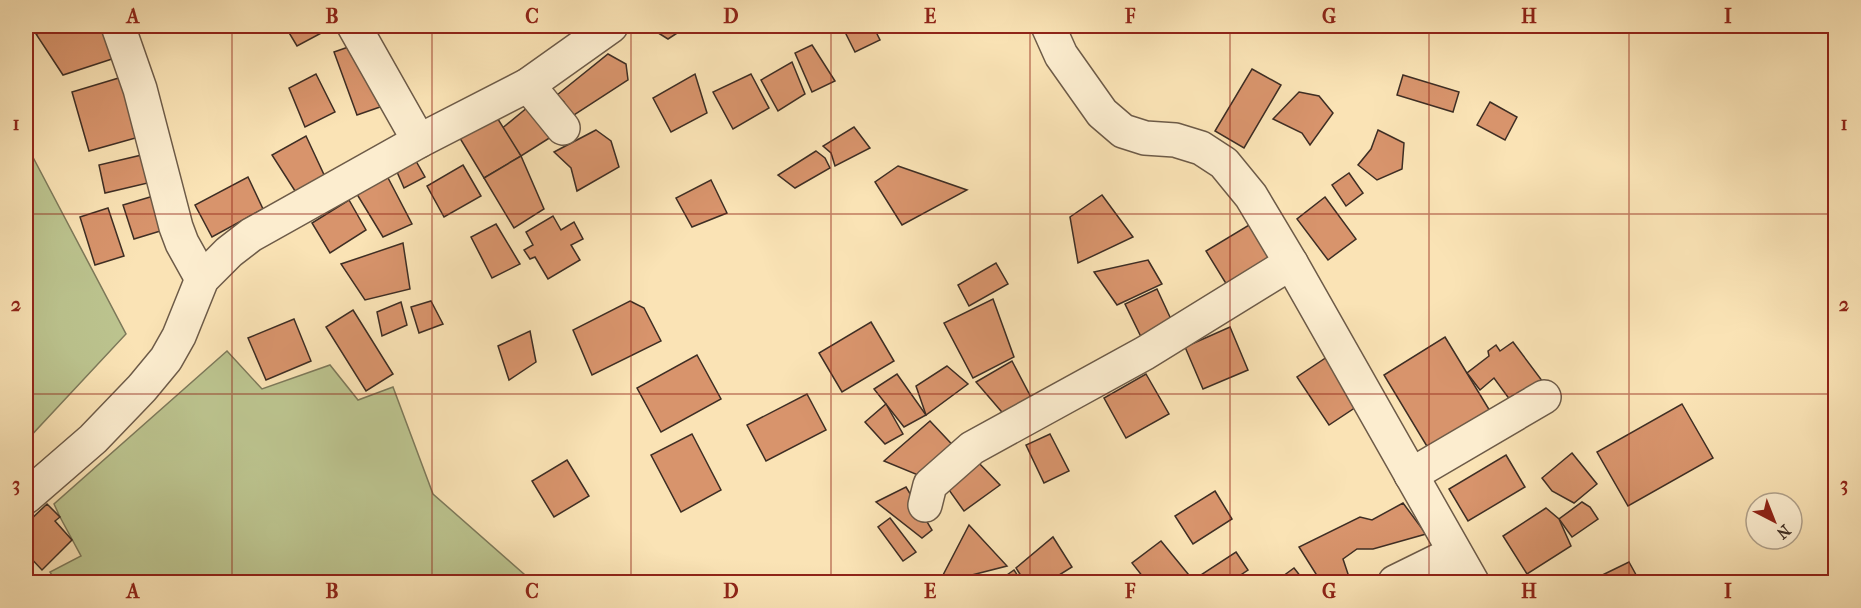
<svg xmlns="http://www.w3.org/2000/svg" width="1861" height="608" viewBox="0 0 1861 608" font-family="'IM FELL French Canon',serif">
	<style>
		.green { fill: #bcc48f; stroke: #7d795a; stroke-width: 1.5 }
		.building { fill: #d8946c; stroke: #3e2e24; stroke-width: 1.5 }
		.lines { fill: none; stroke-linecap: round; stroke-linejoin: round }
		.minor-casing { stroke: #6d5b48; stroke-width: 36 }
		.minor { stroke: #fcedcf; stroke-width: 33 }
		.grid { fill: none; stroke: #8f2418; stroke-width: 1.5; stroke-opacity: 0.55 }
		.neatline { fill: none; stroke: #8f2418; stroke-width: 2 }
		.grid-label { font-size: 20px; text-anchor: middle; font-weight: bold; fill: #8f2418 }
	</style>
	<rect width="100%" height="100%" fill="#fae3b5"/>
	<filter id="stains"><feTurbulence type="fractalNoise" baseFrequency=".00333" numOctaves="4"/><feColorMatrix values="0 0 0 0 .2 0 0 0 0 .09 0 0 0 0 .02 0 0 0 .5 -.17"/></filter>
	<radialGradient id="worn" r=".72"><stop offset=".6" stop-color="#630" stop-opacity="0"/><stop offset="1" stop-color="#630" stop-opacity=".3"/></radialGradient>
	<!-- green -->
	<g class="green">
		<polygon points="26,144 126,334 26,441"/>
		<polygon points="227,351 262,389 330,365 358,400 393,387 433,494 533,582 56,582 50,572 81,556 60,517 54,504"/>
	</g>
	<!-- building -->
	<g class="building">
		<polygon points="63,26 101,26 112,59 63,75 36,34"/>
		<polygon points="285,26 324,26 327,30 297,46"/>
		<polygon points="515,26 528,26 518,31"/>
		<polygon points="647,26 688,26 668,39"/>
		<polygon points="842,26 873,26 880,40 855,52"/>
		<polygon points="357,44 380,107 357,115 334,52"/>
		<polygon points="812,45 835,81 812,92 795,53"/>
		<polygon points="608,54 626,64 628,80 571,117 564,102 557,95"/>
		<polygon points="792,62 805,94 778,111 761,80"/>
		<polygon points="1252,69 1281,85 1244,148 1215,131"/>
		<polygon points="316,74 335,112 305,127 289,88"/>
		<polygon points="695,74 707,113 671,132 653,98"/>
		<polygon points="751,74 769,108 733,129 713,92"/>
		<polygon points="1403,75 1459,92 1453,112 1397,95"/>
		<polygon points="122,77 139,137 89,151 72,92"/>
		<polygon points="1299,92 1319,96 1333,113 1310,145 1302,133 1273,119"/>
		<polygon points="1490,102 1517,117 1505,140 1477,125"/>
		<polygon points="528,107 551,137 521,156 500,130"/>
		<polygon points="491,108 521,156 484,178 455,130"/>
		<polygon points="854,127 870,148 835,166 831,153 823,146"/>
		<polygon points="596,130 611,141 619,167 577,191 571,168 554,152"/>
		<polygon points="1378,130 1404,143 1402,169 1377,180 1358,165 1371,149"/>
		<polygon points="306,136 326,179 297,194 272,155"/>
		<polygon points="816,151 825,158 830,168 795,188 778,175"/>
		<polygon points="146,154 152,182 105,193 99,165"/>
		<polygon points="412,154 425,177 404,188 394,165"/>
		<polygon points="521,156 544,209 514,228 484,178"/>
		<polygon points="463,165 481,196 444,217 427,186"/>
		<polygon points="898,166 967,190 902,225 875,182"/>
		<polygon points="1349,173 1363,193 1346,206 1332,185"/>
		<polygon points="386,174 412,224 383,237 355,191"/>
		<polygon points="248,177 263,209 212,237 195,205"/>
		<polygon points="711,180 727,213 692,227 676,198"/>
		<polygon points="157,195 167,229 134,239 123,205"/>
		<polygon points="1102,195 1133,237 1078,263 1070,217"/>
		<polygon points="1325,197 1356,239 1328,260 1297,219"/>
		<polygon points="349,200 366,230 330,253 312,223"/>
		<polygon points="108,208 124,256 95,265 80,217"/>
		<polygon points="553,216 561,230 574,222 583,239 571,245 580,260 548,279 535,257 530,259 524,250 533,245 526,232"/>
		<polygon points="1259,219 1283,258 1230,290 1206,251"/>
		<polygon points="496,224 520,264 492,278 471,237"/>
		<polygon points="403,243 410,289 365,300 341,264"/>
		<polygon points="1148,260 1162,284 1117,305 1094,272"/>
		<polygon points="996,263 1008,284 969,306 958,285"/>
		<polygon points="1157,289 1176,330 1146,347 1125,304"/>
		<polygon points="993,299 1014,357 973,378 944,323"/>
		<polygon points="431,301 443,324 419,333 411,307"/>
		<polygon points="630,301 644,308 661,341 592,375 573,330"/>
		<polygon points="401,302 407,325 382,336 377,312"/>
		<polygon points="353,310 393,374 366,391 326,327"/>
		<polygon points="294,319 311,361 266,380 248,338"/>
		<polygon points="871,322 894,361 842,392 819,353"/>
		<polygon points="1230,327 1248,370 1203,389 1185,347"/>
		<polygon points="530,331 536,362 509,380 498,346"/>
		<polygon points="1445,337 1493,416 1431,453 1384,375"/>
		<polygon points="1513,342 1543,382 1513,404 1494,378 1480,390 1467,373 1489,356 1488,351 1496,345 1500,351"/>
		<polygon points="697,355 721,399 661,432 637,388"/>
		<polygon points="1330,355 1362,403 1329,425 1297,377"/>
		<polygon points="1012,361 1034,403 1007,418 976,382"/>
		<polygon points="947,366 968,384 926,415 916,386"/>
		<polygon points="897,374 926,415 904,427 874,389"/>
		<polygon points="1146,374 1169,414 1126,438 1104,398"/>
		<polygon points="807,394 826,430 766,461 747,425"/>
		<polygon points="886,404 903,434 885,444 865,422"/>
		<polygon points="1682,404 1713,458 1628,506 1597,452"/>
		<polygon points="930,421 961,454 930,480 884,461"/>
		<polygon points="692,434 721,490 681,512 651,455"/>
		<polygon points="1050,434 1069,471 1044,483 1026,445"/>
		<polygon points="1572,453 1597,484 1574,503 1552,491 1542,478"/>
		<polygon points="1506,455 1525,487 1468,521 1449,489"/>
		<polygon points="567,460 589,496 554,517 532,481"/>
		<polygon points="976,460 1000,485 964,511 944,483"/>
		<polygon points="906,487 932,530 922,538 876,502"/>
		<polygon points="1215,491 1232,519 1193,544 1175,516"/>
		<polygon points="1582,502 1590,507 1598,519 1572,537 1559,519"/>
		<polygon points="1403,503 1426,534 1373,549 1357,549 1343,559 1349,577 1342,582 1321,582 1299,547 1360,517 1372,520"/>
		<polygon points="47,504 60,517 55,521 72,540 42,570 26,553 26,521 27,523"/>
		<polygon points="1546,508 1559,519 1571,546 1527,574 1503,536"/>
		<polygon points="890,518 916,552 903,561 878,527"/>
		<polygon points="969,525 1007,566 972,575 965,582 946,582 941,579"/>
		<polygon points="1053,537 1072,567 1048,582 1025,582 1016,568"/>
		<polygon points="1161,541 1193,580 1189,582 1147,582 1132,563"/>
		<polygon points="1236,552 1248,570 1230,582 1195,582 1193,580"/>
		<polygon points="1629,562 1640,582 1588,582"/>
		<polygon points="1294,568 1305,582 1275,582"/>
		<polygon points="1014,570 1022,582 997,582"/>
		<polygon points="855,575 861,582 842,582"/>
	</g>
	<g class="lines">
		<defs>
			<g id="minor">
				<polyline points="118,26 140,89 176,227 182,243 202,279"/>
				<polyline points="354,26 419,141"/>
				<polyline points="1048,26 1061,55 1102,113 1123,131 1145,138 1175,140 1201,148 1224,163 1251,196 1291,263 1472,582"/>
				<polyline points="528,85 563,128"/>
				<polyline points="1411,475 1544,397"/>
				<polyline points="26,497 93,439 142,388 166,359 179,336 202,279 229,252 251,235 419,141 528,85 611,26"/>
				<polyline points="925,505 930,485 972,448 1145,353 1291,263"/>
				<polyline points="1395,582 1454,553"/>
			</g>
		</defs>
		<!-- minor casing -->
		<use href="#minor" class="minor-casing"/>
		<!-- minor -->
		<use href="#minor" class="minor"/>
	</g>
	<!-- grid -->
	<path class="grid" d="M232,26V582M432,26V582M631,26V582M831,26V582M1030,26V582M1230,26V582M1429,26V582M1629,26V582M26,214H1836M26,394H1836"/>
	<!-- margin -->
	<rect width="1861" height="608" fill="none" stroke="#fae3b5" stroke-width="66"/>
	<!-- north arrow -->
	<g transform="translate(1774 521) rotate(138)"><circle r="28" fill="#fcedcf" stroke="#b0a18b" stroke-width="1.5"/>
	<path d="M0-4.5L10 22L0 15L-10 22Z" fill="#8f2418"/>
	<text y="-9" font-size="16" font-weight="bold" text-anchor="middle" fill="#3e2e24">N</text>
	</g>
	<rect x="33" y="33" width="1795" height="542" class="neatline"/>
	<g class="grid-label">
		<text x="133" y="23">A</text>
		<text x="332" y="23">B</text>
		<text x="532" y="23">C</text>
		<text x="731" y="23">D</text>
		<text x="930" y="23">E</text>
		<text x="1130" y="23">F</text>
		<text x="1329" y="23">G</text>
		<text x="1529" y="23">H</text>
		<text x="1728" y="23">I</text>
		<text x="16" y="130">1</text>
		<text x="1844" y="130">1</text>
		<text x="16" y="311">2</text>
		<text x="1844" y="311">2</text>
		<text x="16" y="491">3</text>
		<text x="1844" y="491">3</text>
		<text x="133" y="598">A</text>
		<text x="332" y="598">B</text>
		<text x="532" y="598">C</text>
		<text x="731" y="598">D</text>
		<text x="930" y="598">E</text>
		<text x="1130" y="598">F</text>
		<text x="1329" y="598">G</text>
		<text x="1529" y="598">H</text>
		<text x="1728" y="598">I</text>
	</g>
	<rect width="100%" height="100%" filter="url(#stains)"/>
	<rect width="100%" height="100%" fill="url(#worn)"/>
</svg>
